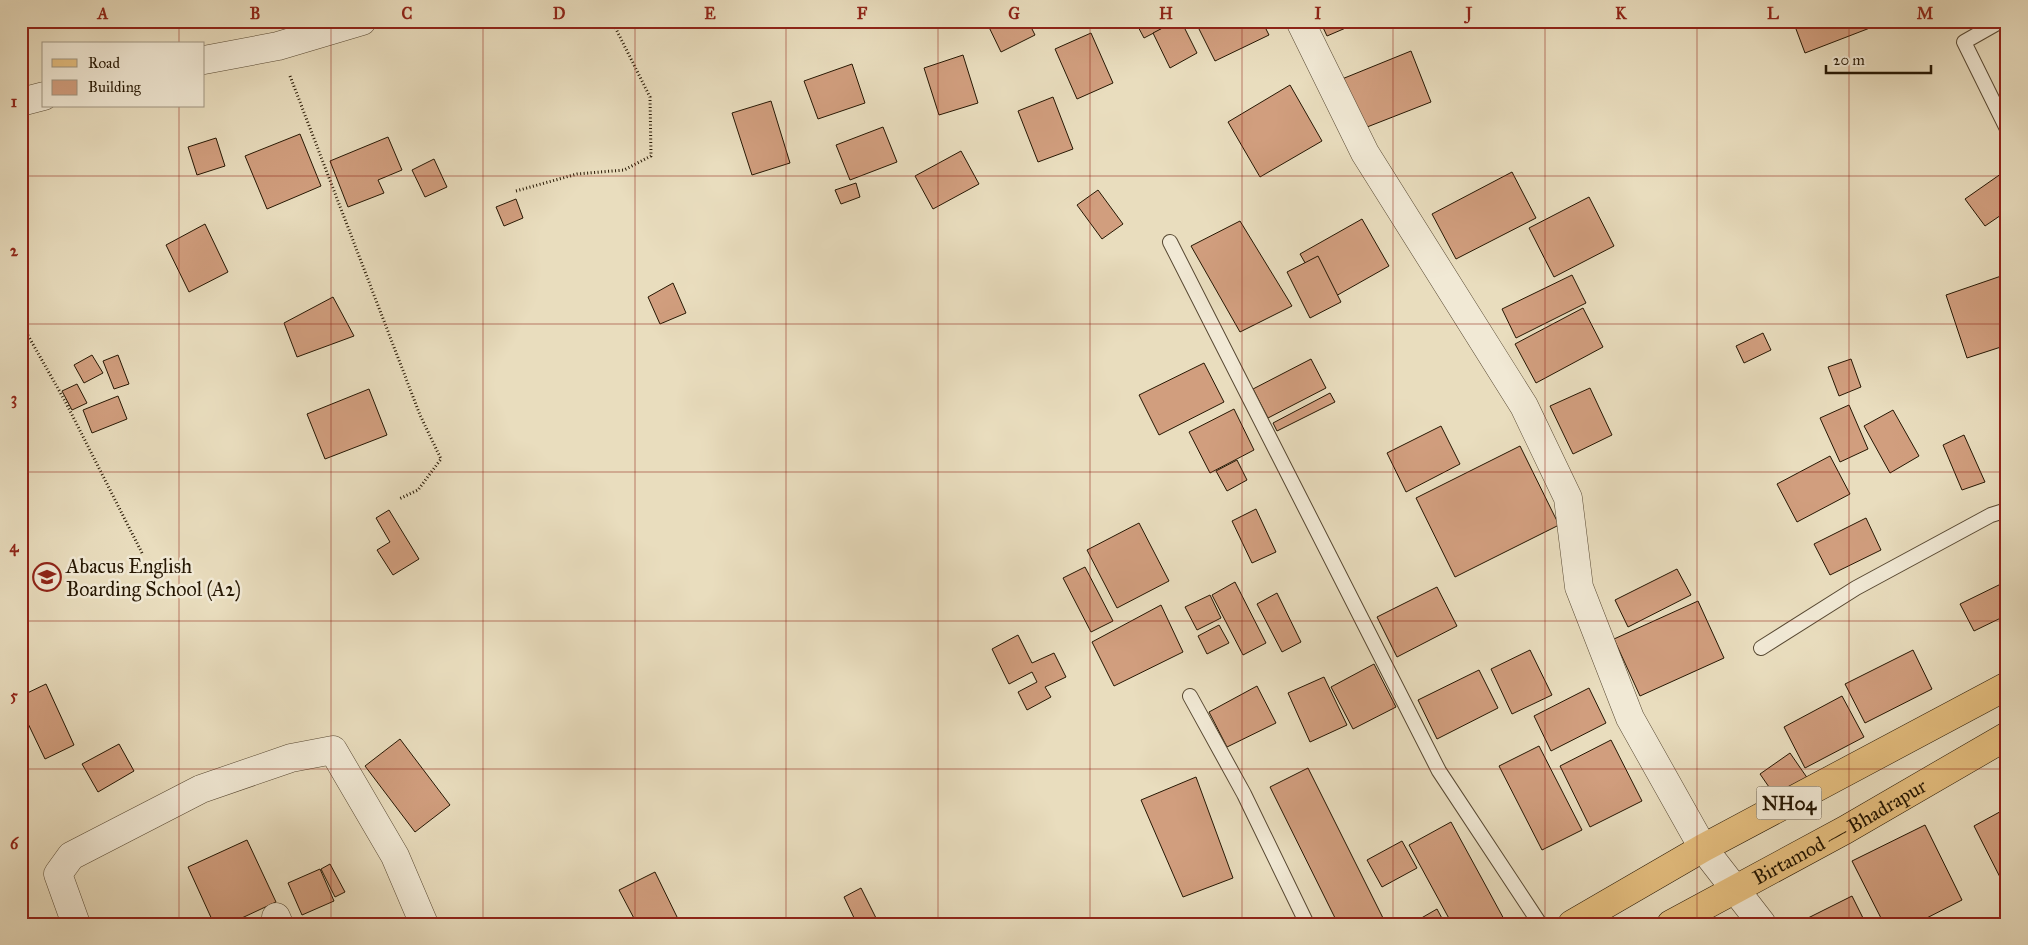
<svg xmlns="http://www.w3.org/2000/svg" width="2028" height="945" viewBox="0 0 2028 945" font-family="'IM FELL Great Primer',serif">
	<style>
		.building { fill: #d19e7e; stroke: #261703 }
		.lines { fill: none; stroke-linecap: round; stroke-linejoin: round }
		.service-casing { stroke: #574832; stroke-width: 16 }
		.minor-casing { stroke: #574832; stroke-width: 29 }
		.primary-casing { stroke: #261703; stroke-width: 29 }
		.path { stroke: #261703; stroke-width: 3; stroke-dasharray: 1 2.5; stroke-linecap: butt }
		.service { stroke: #f1e9d5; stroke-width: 14 }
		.minor { stroke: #f1e9d5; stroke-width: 28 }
		.primary { stroke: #e4be7f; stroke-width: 28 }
		.grid { fill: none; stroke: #8f2418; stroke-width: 1; stroke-opacity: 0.55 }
		.labels { text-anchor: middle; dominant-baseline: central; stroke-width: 5; stroke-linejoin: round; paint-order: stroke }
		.shield { fill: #f1e9d5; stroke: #635642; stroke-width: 1 }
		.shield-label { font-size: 19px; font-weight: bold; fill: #261703 }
		.poi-label { font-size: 20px; fill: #261703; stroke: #f1e9d5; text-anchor: start }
		.street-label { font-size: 20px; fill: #261703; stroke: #f1e9d5 }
		.neatline { fill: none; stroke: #8f2418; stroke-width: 2 }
		.grid-label { font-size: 16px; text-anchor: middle; font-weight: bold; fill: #8f2418 }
	</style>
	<rect width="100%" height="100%" fill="#e9ddbe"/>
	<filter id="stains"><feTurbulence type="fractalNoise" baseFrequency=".004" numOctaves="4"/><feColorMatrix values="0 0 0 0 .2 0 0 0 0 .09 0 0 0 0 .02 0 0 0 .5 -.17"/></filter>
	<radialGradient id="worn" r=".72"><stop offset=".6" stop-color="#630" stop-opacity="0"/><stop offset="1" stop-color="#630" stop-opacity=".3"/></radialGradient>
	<!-- building -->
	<g class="building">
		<polygon points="986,21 1028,21 1035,35 1001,52"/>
		<polygon points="1135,21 1177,21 1144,38"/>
		<polygon points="1176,21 1181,21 1197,53 1170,68 1153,33"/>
		<polygon points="1195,21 1262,21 1269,35 1215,61"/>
		<polygon points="1320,21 1362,21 1327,36"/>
		<polygon points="1793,21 1888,21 1805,53"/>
		<polygon points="1091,33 1113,83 1077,99 1055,49"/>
		<polygon points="1411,51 1431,102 1362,129 1342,79"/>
		<polygon points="963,55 978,103 939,115 924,68"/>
		<polygon points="852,64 865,103 818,119 804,81"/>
		<polygon points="1290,85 1322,141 1260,177 1228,122"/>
		<polygon points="1053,97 1073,149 1038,162 1018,111"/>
		<polygon points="771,101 790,163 752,175 732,113"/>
		<polygon points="883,127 897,162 850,180 836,145"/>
		<polygon points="300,134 321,186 267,209 245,156"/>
		<polygon points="388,137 402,170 378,180 384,193 348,207 330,161"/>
		<polygon points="216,138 225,166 197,175 188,147"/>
		<polygon points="961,151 979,184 933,209 915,176"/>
		<polygon points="434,159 447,187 425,197 412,170"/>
		<polygon points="2005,171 2007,211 1985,226 1965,199"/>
		<polygon points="1512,172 1536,218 1456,259 1432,214"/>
		<polygon points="856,183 860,197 841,204 835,190"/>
		<polygon points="1098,190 1123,224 1102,239 1077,205"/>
		<polygon points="1589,197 1614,246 1554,277 1529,228"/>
		<polygon points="516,199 523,218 504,226 496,207"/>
		<polygon points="1362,219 1389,266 1327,301 1300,254"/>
		<polygon points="1240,221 1292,306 1240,332 1191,246"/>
		<polygon points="205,224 228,272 189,292 166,245"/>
		<polygon points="1318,256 1341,302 1310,318 1287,272"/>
		<polygon points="2007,274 2007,345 1967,358 1946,295"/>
		<polygon points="1572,275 1586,303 1516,338 1502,309"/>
		<polygon points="673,283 686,313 660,324 648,297"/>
		<polygon points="333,297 354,336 297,357 284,323"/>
		<polygon points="1583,308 1603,347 1536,383 1515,344"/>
		<polygon points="1763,333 1771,350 1744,363 1736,346"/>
		<polygon points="92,355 103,373 84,383 74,365"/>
		<polygon points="118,355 129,384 114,389 103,361"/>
		<polygon points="1311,359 1326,388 1268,418 1253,389"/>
		<polygon points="1851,359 1861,387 1839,396 1828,367"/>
		<polygon points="1204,363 1224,402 1159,435 1139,395"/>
		<polygon points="77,384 87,403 72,410 62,391"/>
		<polygon points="1590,388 1612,435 1573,454 1550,406"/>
		<polygon points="369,389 387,435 325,459 307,414"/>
		<polygon points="1330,393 1335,402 1277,431 1273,423"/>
		<polygon points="118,396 127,419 92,433 83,410"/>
		<polygon points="1849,405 1868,449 1840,462 1820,418"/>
		<polygon points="1234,409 1254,450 1210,473 1189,432"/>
		<polygon points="1893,410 1919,456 1890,473 1864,426"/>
		<polygon points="1441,426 1460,464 1406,492 1387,453"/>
		<polygon points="1964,435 1985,482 1962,490 1943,445"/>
		<polygon points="1520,446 1559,525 1455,577 1416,498"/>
		<polygon points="1830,456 1850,494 1797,522 1777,484"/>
		<polygon points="1237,460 1247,480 1227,491 1216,471"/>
		<polygon points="1256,509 1276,552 1252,563 1232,521"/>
		<polygon points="389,510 419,559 393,575 377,550 390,542 376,518"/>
		<polygon points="1866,518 1881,550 1830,575 1814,544"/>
		<polygon points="1139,523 1169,581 1117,608 1087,550"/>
		<polygon points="1085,567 1113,621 1091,632 1063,578"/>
		<polygon points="1677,569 1691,595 1628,627 1615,600"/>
		<polygon points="2007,581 2007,615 1974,631 1960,604"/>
		<polygon points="1235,582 1266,643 1243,655 1212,595"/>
		<polygon points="1437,587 1457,626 1397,657 1377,617"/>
		<polygon points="1277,593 1301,642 1282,652 1257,604"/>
		<polygon points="1210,595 1221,618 1197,630 1185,607"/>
		<polygon points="1698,601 1724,658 1640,696 1614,639"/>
		<polygon points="1161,605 1183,652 1114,686 1092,642"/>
		<polygon points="1219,625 1229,643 1207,654 1198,636"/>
		<polygon points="1018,635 1032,663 1054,653 1066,677 1045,687 1051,697 1027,710 1018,692 1037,682 1032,672 1009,684 992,649"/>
		<polygon points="1530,650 1552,695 1512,714 1491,669"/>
		<polygon points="1913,650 1932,689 1865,723 1845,684"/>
		<polygon points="1374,664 1396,707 1353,729 1331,687"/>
		<polygon points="1479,670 1498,708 1437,739 1418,700"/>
		<polygon points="1324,677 1347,725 1310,742 1288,693"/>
		<polygon points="46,684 74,745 45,759 21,709 21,696"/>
		<polygon points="1257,686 1276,723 1227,747 1209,712"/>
		<polygon points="1589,688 1606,723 1551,751 1534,716"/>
		<polygon points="1842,696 1864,737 1805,768 1784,727"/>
		<polygon points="400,739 450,805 415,832 365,766"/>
		<polygon points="1611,740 1642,801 1590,827 1560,766"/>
		<polygon points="119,744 134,771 98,792 82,764"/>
		<polygon points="1539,746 1582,830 1542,850 1499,766"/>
		<polygon points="1790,753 1808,779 1778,800 1760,774"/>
		<polygon points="1308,768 1384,920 1377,924 1338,924 1270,787"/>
		<polygon points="1196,777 1233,878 1183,897 1141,800"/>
		<polygon points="2007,808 2007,886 2005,887 1974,826"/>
		<polygon points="1451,822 1505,921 1499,924 1452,924 1409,845"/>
		<polygon points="21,825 26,836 21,838"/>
		<polygon points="1925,825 1962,900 1915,924 1884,924 1852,861"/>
		<polygon points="247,840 276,902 229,924 214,924 188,867"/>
		<polygon points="1402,841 1417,868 1382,887 1367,860"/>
		<polygon points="330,864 345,892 335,897 321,869"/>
		<polygon points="320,869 334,901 302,915 288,883"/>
		<polygon points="655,872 679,921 673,924 637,924 619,890"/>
		<polygon points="861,888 876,918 863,924 857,924 844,897"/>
		<polygon points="1852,896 1866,924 1806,924 1804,920"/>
		<polygon points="1437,909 1445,924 1411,924"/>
		<polygon points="349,918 352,924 337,924"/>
	</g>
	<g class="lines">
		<defs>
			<g id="service">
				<polyline points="2001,21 1964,42 2007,129"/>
				<polyline points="1170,242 1439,771 1540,924"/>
				<polyline points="1761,648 1856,588 1991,515 2007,510"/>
				<polyline points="1190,696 1244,794 1307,924"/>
			</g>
			<g id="minor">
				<polyline points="1300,21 1365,153 1524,406 1568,498 1579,587 1630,718 1703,848 1762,924"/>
				<polyline points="204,60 278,46 362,21"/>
				<polyline points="21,102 44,96"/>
				<polyline points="276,917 279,924"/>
				<polyline points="76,924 58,874 71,856 201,789 291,758 333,750 395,856 424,924"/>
			</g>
			<g id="primary">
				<polyline points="1572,924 1703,848 2007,686"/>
				<path id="s1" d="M1671,924L1845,830L2007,736"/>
			</g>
		</defs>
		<!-- service casing -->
		<use href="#service" class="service-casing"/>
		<!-- minor casing -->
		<use href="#minor" class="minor-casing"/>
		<!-- primary casing -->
		<use href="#primary" class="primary-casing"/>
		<!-- path -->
		<g class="path">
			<polyline points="290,76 420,415 441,459 418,490 399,499"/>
			<polyline points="516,191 577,174 624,170 651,156 650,97 612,21"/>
			<polyline points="21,323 65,401 143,555"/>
		</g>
		<!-- service -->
		<use href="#service" class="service"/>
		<!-- minor -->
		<use href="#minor" class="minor"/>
		<!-- primary -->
		<use href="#primary" class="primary"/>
	</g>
	<!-- grid -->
	<path class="grid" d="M179,21V44M331,21V924M483,21V924M635,21V924M786,21V924M938,21V924M1090,21V924M1242,21V924M1393,21V924M1545,21V924M1697,21V924M1849,21V924M179,106V924M21,176H2007M21,324H2007M21,472H2007M21,621H2007M21,769H2007"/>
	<!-- icons -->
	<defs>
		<symbol id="school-ring" viewBox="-11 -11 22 22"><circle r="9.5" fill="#f1e9d5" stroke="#8f2418" stroke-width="1.5"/><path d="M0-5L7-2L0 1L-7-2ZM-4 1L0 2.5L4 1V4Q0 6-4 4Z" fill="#8f2418"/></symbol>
	</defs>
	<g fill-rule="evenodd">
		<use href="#school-ring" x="31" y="561" width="32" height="32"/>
	</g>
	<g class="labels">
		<!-- shield labels -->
		<rect class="shield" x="1756.5" y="786.5" width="65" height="33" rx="4"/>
		<g class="shield-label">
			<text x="1789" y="803">NH04</text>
		</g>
		<!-- poi labels -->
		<g class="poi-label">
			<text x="66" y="566">Abacus English<tspan x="66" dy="23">Boarding School (A2)</tspan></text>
		</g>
		<!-- street labels -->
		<g class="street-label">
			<text stroke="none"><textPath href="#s1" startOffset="192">Birtamod — Bhadrapur</textPath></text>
		</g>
	</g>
	<!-- margin -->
	<rect width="2028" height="945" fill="none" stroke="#e9ddbe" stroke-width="55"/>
	<!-- legend -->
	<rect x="42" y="42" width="162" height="65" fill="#f1e9d5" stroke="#a09581"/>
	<rect x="52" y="59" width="25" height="8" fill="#e4be7f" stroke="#a09581"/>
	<text x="88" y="68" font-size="15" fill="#261703">Road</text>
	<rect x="52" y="80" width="25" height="15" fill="#d19e7e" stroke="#a09581"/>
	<text x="88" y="92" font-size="15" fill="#261703">Building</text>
	<!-- scale -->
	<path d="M1826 65v8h105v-8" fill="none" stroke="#261703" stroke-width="2.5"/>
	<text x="1833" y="65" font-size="15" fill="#261703" stroke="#f1e9d5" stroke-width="4" paint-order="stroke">20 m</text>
	<rect x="28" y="28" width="1972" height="890" class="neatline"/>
	<g class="grid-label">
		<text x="103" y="19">A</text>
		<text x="255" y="19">B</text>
		<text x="407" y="19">C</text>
		<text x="559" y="19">D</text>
		<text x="710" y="19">E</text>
		<text x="862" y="19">F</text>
		<text x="1014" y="19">G</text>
		<text x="1166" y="19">H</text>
		<text x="1318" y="19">I</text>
		<text x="1469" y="19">J</text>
		<text x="1621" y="19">K</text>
		<text x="1773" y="19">L</text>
		<text x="1925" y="19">M</text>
		<text x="14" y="107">1</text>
		<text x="14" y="256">2</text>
		<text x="14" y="404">3</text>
		<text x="14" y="552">4</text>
		<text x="14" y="701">5</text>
		<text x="14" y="849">6</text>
	</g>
	<rect width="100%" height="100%" filter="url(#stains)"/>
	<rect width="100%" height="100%" fill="url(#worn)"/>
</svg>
